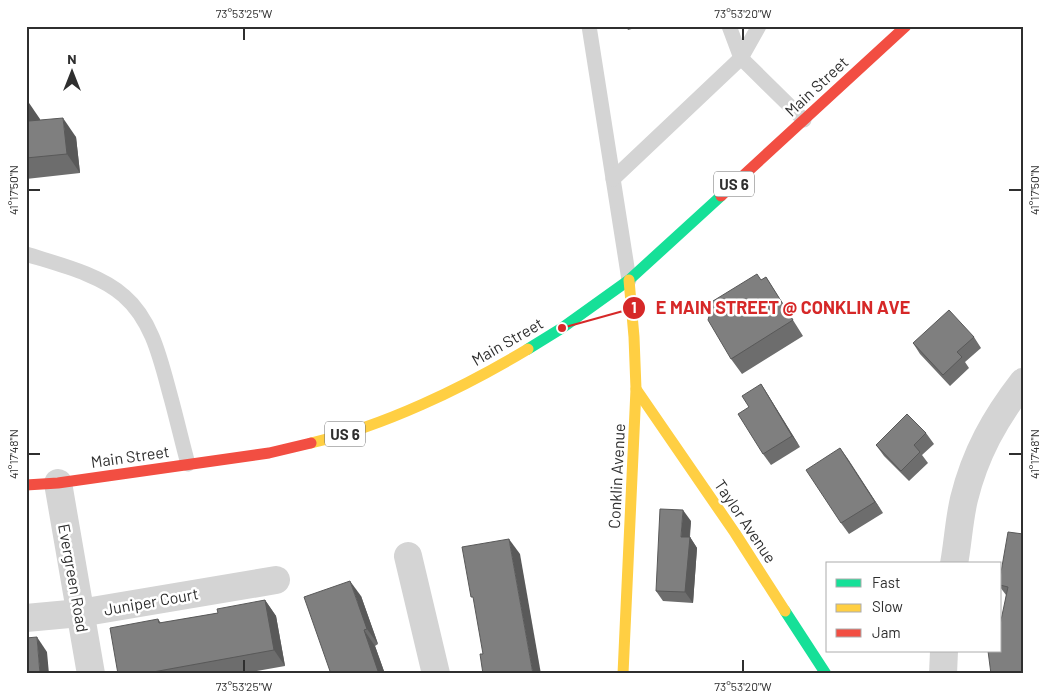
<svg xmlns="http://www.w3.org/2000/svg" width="1049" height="700" viewBox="0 0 1049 700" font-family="Barlow,sans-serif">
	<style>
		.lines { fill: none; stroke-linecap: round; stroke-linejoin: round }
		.lane { stroke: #d4d4d4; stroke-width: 15 }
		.street { stroke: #d4d4d4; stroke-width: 28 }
		.fast { stroke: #16e098; stroke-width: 11 }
		.slow { stroke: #ffcf43; stroke-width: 11 }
		.jam { stroke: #f24e42; stroke-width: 11 }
		.wall { fill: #6d6d6d }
		.shaded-wall { fill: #595959 }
		.building { fill: #7f7f7f; stroke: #595959 }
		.ticks { fill: none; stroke: #2f2f2f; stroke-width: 2 }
		.labels { text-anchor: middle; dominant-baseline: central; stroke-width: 5; stroke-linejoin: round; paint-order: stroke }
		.shield { fill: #fff; stroke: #6d6d6d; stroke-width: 1 }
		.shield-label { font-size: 15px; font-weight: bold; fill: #2f2f2f }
		.street-label { font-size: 16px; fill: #2f2f2f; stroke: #fff }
		.leader { fill: none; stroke: #d62828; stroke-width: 2 }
		.callout-dot { fill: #d62828; stroke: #fff; stroke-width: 2 }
		.mark-label { font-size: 15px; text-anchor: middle; font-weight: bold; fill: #fff }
		.callout-label { font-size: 18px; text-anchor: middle; font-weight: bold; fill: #d62828; stroke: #fff; stroke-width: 5; stroke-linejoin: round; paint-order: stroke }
		.neatline { fill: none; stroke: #2f2f2f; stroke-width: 2 }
		.ticks-label { font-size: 12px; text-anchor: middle; fill: #2f2f2f }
	</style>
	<rect width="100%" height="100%" fill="#fff"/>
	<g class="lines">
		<!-- lane -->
		<g class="lane">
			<polyline points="589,26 629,280"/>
			<polyline points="729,26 741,58 804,120"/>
			<polyline points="613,179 741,58 759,26"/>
			<path d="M26,254C57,264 100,274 124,296C153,321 161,362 171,398C177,420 182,442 188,464"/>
		</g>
		<!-- street -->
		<g class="street">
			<polyline points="58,483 91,674"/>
			<polyline points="408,556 436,674"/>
			<path d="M954,564C958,542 959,520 964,499C975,454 995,418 1023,382"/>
			<polyline points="26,618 80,613 276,580"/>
			<polyline points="943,674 944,651"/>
		</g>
		<!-- fast -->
		<g class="fast">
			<polyline points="528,349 562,328 629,280 721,196"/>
			<polyline points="785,611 826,674"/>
		</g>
		<!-- slow -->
		<g class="slow">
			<polyline points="636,389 735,533 785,611"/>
			<path d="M311,443C384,426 463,388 528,349"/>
			<polyline points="623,674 636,389 634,337 629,280"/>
		</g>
		<!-- jam -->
		<g class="jam">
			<polyline points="721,196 906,26"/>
			<polyline points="26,485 58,483 269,453 311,443"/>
		</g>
	</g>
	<!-- wall -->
	<g class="wall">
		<polygon points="626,26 642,26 628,30"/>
		<polygon points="647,26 656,26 649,28"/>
		<polygon points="26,100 40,120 76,137 80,173 26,179"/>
		<polygon points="766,277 776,293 803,336 742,374 731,359 761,280"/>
		<polygon points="974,337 981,348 965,362 969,368 950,386 920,354 913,343"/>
		<polygon points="761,384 768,395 800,447 771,465 763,454 749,407"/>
		<polygon points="926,433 934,444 922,455 928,463 909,481 884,456 876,445"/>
		<polygon points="840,448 883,513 849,534 841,523"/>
		<polygon points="691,521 690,537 697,548 693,603 663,601 656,591"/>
		<polygon points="1023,534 1000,651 1006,595 1000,587 1000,578"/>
		<polygon points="361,596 378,644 375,646 385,674 331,674"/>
		<polygon points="265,600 276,616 285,666 240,674 118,674 158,619 161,623 218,613"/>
	</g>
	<!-- shaded-wall -->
	<g class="shaded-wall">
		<polygon points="27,100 40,119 42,140 29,121"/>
		<polygon points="63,118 76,137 80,173 67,154"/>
		<polygon points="761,384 768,395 800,447 792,436"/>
		<polygon points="840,448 848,459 883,513 875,502"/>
		<polygon points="683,510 691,521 689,540 690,537 697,548 693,603 685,592 681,537"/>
		<polygon points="509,539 520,554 541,674 533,674"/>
		<polygon points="350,581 361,596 378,644 367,629"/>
		<polygon points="265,600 276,616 285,666 274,650"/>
		<polygon points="364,630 375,646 385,674 379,674"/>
		<polygon points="37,637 47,652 49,674 40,674"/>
	</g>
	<!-- building -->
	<g class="building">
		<polygon points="26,100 29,121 63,118 67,154 26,158"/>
		<polygon points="757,274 761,280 766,277 793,320 731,359 708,320 713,301"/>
		<polygon points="949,310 974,337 957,352 962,357 943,375 913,343"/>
		<polygon points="761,384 792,436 763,454 738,414 749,407 742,396"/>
		<polygon points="907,414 926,433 914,445 920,452 901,471 876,445"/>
		<polygon points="840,448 875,502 841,523 806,470"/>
		<polygon points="660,509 683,510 681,537 690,537 685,592 656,591"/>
		<polygon points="1008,532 1023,534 1023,674 991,674 988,651 1000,651 1000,625 1008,587 1000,585 1000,578"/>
		<polygon points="509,539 533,674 483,674 480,654 483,654 473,597 471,597 462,547"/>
		<polygon points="350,581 367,629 364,630 379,674 331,674 304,597"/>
		<polygon points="265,600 274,650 142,674 118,674 110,628 158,619 159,623 218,613 217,609"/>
		<polygon points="37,637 40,674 26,674 26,638"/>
	</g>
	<!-- ticks -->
	<path class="ticks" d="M244,28V40M743,28V40M28,190H40M1009,190H1022M28,454H40M1009,454H1022M244,660V672M743,660V672"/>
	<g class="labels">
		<!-- shield labels -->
		<g class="shield">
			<rect x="714" y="171.5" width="40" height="25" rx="4"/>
			<rect x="325" y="421.5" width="40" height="25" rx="4"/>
		</g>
		<g class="shield-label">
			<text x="734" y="184">US 6</text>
			<text x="345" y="434">US 6</text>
		</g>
		<!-- street labels -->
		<g class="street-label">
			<text transform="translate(816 86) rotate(-43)">Main Street</text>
			<text transform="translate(507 341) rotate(-30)">Main Street</text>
			<text transform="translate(130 456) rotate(-8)">Main Street</text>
			<text transform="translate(616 476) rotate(-87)">Conklin Avenue</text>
			<text transform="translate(746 521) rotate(56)">Taylor Avenue</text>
			<text transform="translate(74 578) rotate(80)">Evergreen Road</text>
			<text transform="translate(151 601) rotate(-10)">Juniper Court</text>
		</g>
	</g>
	<!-- callouts -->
	<path class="leader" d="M562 328L634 308"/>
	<g class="callout-dot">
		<circle cx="562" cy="328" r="5"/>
		<circle cx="634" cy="308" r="12"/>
	</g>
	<g class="mark-label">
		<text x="634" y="313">1</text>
	</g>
	<g class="callout-label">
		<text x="783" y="314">E MAIN STREET @ CONKLIN AVE</text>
	</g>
	<!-- border -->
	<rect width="1049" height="700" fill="none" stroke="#ffffff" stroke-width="55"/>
	<!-- legend -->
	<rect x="826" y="562" width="175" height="90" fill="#ffffff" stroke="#acacac"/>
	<rect x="836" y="579" width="25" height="8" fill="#16e098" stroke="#acacac"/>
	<text x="872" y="588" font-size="15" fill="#2f2f2f">Fast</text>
	<rect x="836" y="604" width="25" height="8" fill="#ffcf43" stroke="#acacac"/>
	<text x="872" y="612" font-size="15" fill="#2f2f2f">Slow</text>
	<rect x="836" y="629" width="25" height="8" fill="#f24e42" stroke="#acacac"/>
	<text x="872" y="638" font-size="15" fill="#2f2f2f">Jam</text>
	<!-- north arrow -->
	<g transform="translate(72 72)" stroke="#ffffff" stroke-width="4" paint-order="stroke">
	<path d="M0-4L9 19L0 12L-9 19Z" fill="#2f2f2f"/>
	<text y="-8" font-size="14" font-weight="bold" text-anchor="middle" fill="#2f2f2f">N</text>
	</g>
	<rect x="28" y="28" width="994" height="644" class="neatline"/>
	<g class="ticks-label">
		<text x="244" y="18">73°53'25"W</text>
		<text x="743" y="18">73°53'20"W</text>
		<text transform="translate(14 190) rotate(-90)" y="4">41°17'50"N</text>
		<text transform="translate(1035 190) rotate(-90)" y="4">41°17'50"N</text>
		<text transform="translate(14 454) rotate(-90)" y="4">41°17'48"N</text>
		<text transform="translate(1035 454) rotate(-90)" y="4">41°17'48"N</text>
		<text x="244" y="691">73°53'25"W</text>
		<text x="743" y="691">73°53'20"W</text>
	</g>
</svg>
